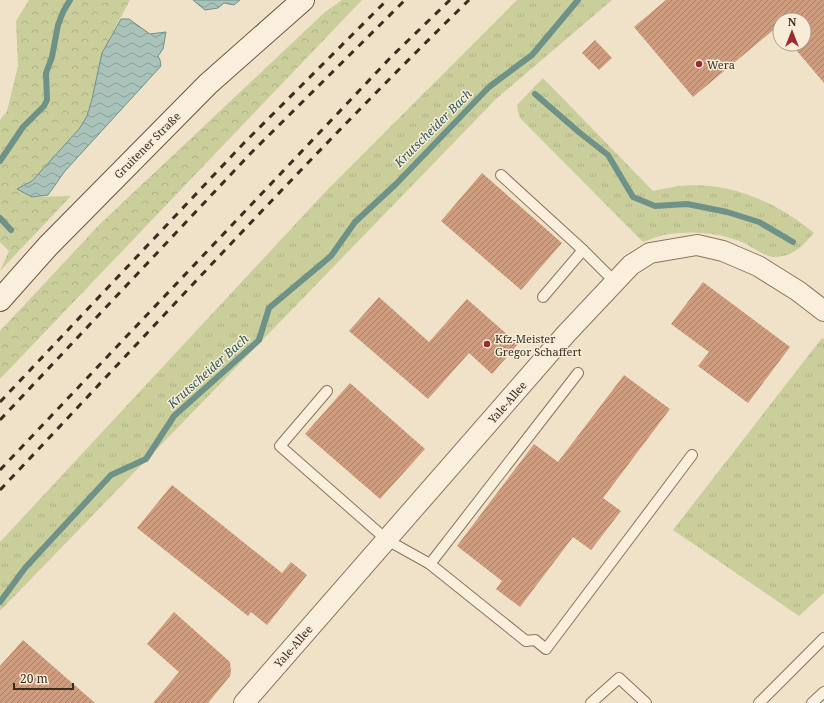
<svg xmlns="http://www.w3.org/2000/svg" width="824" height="703" viewBox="0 0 824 703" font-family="'Noto Serif',serif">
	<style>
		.grass { fill: url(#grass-tufts) }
		.forest { fill: url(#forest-crowns) }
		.water { fill: url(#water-waves); stroke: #6f9288 }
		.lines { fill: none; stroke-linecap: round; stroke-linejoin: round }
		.stream { stroke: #6f9288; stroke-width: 6 }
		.building { fill: url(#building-hatch) }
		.lane-casing { stroke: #8c745c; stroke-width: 12 }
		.street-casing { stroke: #8c745c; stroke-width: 22 }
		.secondary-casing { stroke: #6e553f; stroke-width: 24 }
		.lane { stroke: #f9efdc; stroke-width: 10 }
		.street { stroke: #f9efdc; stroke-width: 20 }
		.secondary { stroke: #f9efdc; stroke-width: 22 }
		.rail { stroke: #3c2d20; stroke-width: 3; stroke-dasharray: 7 7; stroke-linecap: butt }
		.poi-dot { fill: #9c2b31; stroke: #f6ecd8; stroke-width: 1.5 }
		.labels { text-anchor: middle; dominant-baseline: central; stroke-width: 3; stroke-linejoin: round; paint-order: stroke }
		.poi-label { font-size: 11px; fill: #3c2d20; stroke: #f6ecd8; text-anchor: start }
		.street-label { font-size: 11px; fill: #3c2d20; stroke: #f6ecd8 }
		.water-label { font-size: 12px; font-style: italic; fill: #2f5c57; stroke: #f6ecd8 }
	</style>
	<defs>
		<pattern id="grass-tufts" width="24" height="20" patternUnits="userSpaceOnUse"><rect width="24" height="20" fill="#cace9b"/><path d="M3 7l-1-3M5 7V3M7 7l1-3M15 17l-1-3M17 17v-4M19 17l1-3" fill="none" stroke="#aeb185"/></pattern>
		<pattern id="forest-crowns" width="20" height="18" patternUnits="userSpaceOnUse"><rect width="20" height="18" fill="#cace9b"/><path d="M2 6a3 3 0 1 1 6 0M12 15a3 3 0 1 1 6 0" fill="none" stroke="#aeb185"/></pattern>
		<pattern id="water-waves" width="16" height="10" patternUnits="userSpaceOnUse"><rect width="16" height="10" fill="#a9c3ba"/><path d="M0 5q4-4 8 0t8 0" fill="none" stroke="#8b9f97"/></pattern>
		<pattern id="building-hatch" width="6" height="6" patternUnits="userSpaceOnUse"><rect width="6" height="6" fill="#ce9c7e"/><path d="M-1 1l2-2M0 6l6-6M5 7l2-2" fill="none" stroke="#a88067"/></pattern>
	</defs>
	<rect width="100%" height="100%" fill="#efe2c8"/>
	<!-- grass -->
	<g class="grass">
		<polygon points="517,0 612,0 496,99 0,611 0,542 328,189"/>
		<path d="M543,78L653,191C662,189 671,187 680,186C730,181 776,202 814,233C801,247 795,256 774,257C766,257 752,247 744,243C720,232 689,230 663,235C656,237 649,240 643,242L520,118L518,112L517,105Z"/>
		<polygon points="822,338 824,339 824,593 799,616 673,530"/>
	</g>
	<!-- forest -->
	<g class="forest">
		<polygon points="29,0 130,0 108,41 87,116 79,129 32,181 17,189 32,197 71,196 0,271 9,251 0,242 0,120 7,111 18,66 16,21"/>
		<polygon points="342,0 362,0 0,379 0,331 100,224 325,12"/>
	</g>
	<!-- water -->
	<g class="water">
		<polygon points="193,0 240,0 234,5 224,3 218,8 205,10"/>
		<polygon points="121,19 129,19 150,34 166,32 163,49 158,56 160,60 161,66 65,171 48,195 32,197 17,189 32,181 79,129 87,116 92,99 102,53"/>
	</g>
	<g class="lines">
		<!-- stream -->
		<g class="stream">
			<polyline points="535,94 580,133 608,155 633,197 655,206 687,204 727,212 759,222 793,242"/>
			<polyline points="0,161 23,127 44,106 47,100 46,73 52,57 58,25 63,12 70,0"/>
			<polyline points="0,218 11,230"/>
			<polyline points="0,602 25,568 111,475 146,459 174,416 259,340 269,308 331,256 355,222 396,184 489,87 532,55 578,0"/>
		</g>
	</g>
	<!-- building -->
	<g class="building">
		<polygon points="666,0 824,0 824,83 791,44 804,44 804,20 780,20 780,31 777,27 693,97 634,27"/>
		<polygon points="595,40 612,58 599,70 582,53"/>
		<polygon points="482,173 562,243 521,290 441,221"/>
		<polygon points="703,282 790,347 748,403 698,366 709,352 671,324"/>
		<polygon points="379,297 429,342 467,299 518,344 492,374 469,353 428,399 349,331"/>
		<polygon points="624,375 670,409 603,498 621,511 591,550 573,537 520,607 496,589 502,581 457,546 534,444 558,462"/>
		<polygon points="350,383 425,449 380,499 305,434"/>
		<polygon points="172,485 282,573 291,562 307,575 267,625 251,612 248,616 137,528"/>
		<polygon points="174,612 230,662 231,672 230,676 208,703 153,703 179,672 147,644"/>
		<polygon points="23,640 95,703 0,703 0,666"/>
	</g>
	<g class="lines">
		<defs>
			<g id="lane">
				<polyline points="501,175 583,250 615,282"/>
				<polyline points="543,297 583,250"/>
				<polyline points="327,391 280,446 387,540 430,564 578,373"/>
				<polyline points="430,564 526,641 535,640 546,649 692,455"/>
				<polyline points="591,703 619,678 646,703"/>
				<polyline points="759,703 824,638"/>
				<polyline points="812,703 824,692"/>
			</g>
			<polyline id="street" points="244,703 566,334 631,265 650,253 697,245 723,251 758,266 798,291 824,311"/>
			<polyline id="secondary" points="0,300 48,246 208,84 303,0"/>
		</defs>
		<!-- lane casing -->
		<use href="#lane" class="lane-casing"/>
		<!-- street casing -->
		<use href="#street" class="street-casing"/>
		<!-- secondary casing -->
		<use href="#secondary" class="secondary-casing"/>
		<!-- lane -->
		<use href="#lane" class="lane"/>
		<!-- street -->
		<use href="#street" class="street"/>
		<!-- secondary -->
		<use href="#secondary" class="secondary"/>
		<!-- rail -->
		<g class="rail">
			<polyline points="0,402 244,143 387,0"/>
			<polyline points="0,420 251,153 405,0"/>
			<polyline points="0,470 392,56 450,0"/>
			<path d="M0,490C155,326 307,158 469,0"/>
		</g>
	</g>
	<!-- markers -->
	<g class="poi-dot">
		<circle cx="699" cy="64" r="4"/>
		<circle cx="487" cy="344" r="4"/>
	</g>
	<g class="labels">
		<!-- poi labels -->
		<g class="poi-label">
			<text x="707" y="64">Wera</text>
			<text x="495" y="338">Kfz-Meister<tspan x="495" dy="13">Gregor Schaffert</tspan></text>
		</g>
		<!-- street labels -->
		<g class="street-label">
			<text transform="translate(147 145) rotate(-45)">Gruitener Straße</text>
			<text transform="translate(507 402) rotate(-49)">Yale-Allee</text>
			<text transform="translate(293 646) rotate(-49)">Yale-Allee</text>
		</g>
		<!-- water labels -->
		<g class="water-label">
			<text transform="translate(433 128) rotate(-45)">Krutscheider Bach</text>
			<text transform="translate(208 371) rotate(-42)">Krutscheider Bach</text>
		</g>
	</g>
	<!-- north arrow -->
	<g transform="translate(792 32)"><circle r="19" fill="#f6ecd8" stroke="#aca08e"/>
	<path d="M0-3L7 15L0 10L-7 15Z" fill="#9c2b31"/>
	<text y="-6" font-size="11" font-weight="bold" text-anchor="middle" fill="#3c2d20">N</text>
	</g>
	<!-- scale -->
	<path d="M14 683v6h59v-6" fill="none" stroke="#3c2d20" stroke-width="2"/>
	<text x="20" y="683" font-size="12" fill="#3c2d20" stroke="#f6ecd8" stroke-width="3" paint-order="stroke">20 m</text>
</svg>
